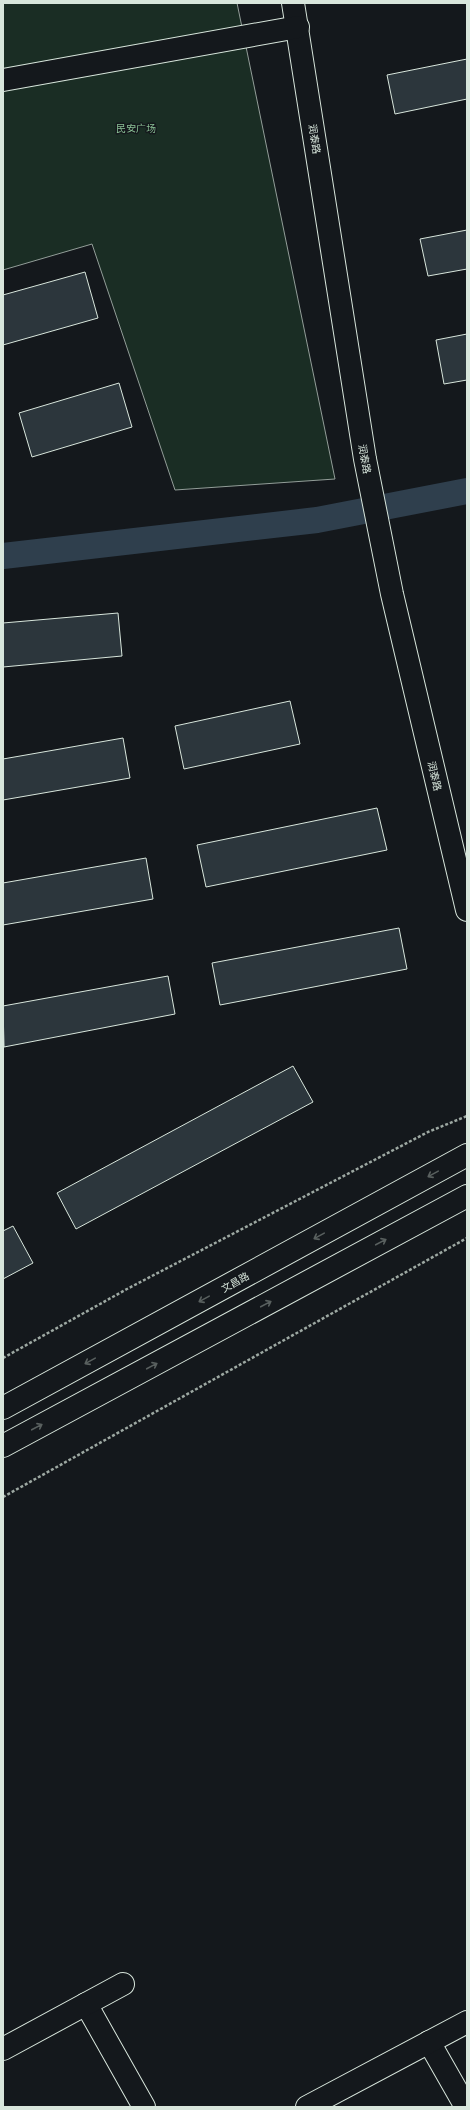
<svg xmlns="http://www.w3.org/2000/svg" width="470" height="2110" viewBox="0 0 470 2110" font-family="'Public Sans','Noto Sans SC',sans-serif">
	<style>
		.green { fill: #1a2d24; stroke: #939e99 }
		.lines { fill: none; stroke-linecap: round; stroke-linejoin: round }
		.canal { stroke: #2f3f4d; stroke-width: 26 }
		.building { fill: #2c363c; stroke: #d8e6dc }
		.minor-casing { stroke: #d8e6dc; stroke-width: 24 }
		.major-casing { stroke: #d8e6dc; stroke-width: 24 }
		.path { stroke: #9da8a2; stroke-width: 2.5; stroke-dasharray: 3 2; stroke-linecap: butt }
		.minor { stroke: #14181c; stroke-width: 22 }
		.major { stroke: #14181c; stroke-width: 22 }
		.oneway { stroke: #59605f }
		.labels { text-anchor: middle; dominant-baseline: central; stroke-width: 3; stroke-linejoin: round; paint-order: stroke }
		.park-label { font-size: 10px; fill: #8ac095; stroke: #14181c }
		.street-label { font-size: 10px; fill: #d8e6dc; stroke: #14181c }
	</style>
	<rect width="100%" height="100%" fill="#14181c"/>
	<!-- green -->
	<polygon class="green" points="3,3 237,3 335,479 175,490 92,244 3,270"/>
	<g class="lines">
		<!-- canal -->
		<polyline class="canal" points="3,556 317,520 467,491"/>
	</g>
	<!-- building -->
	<g class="building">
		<polygon points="467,59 467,99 395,114 387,75"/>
		<polygon points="467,230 467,269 428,276 420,239"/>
		<polygon points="85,272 98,318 3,345 3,295"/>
		<polygon points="467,334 467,380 444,384 436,340"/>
		<polygon points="119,383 132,427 32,457 19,413"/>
		<polygon points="118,613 122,656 3,667 3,623"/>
		<polygon points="290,701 300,744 184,769 175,726"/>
		<polygon points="123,738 130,778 3,800 3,759"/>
		<polygon points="377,808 387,850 206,887 197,845"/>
		<polygon points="146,858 153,899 3,925 3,883"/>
		<polygon points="399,928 407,969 220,1005 212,963"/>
		<polygon points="168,976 175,1014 4,1047 3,1006"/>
		<polygon points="293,1066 313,1102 76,1229 57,1193"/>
		<polygon points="13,1226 33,1263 3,1279 3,1231"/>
	</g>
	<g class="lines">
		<defs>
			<g id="minor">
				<polyline points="293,3 365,459 392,594 467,910"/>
				<polyline points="3,80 298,27"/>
				<polyline points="86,2004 144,2107"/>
				<polyline points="429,2042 466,2107"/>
				<polyline points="3,2049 123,1984"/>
				<polyline points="307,2107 467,2022"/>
			</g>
			<g id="major">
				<polyline points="3,1408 467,1155"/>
				<polyline points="3,1446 467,1196"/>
			</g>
		</defs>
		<!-- minor casing -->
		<use href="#minor" class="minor-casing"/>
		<!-- major casing -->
		<use href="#major" class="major-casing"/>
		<!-- path -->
		<g class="path">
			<polyline points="3,1358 127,1289 428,1132 467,1116"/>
			<polyline points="3,1497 467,1238"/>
		</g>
		<!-- minor -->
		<use href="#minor" class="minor"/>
		<!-- major -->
		<use href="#major" class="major"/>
	</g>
	<!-- one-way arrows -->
	<defs><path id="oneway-shaft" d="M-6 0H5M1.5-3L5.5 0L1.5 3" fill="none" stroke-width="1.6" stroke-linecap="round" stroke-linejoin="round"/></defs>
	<g class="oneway">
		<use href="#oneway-shaft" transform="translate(433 1174) rotate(151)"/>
		<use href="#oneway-shaft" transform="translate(319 1236) rotate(151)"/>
		<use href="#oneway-shaft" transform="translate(381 1242) rotate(-28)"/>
		<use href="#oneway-shaft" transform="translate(204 1299) rotate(151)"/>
		<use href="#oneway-shaft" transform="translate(266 1304) rotate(-28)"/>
		<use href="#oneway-shaft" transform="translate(90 1361) rotate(151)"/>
		<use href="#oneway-shaft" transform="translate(152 1366) rotate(-28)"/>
		<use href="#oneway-shaft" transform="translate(37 1427) rotate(-28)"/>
	</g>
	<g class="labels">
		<!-- park labels -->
		<g class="park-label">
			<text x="136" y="128">民安广场</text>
		</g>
		<!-- street labels -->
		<g class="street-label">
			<text transform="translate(315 139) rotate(81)">润泰路</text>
			<text transform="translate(365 459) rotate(80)">润泰路</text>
			<text transform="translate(435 776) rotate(77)">润泰路</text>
			<text transform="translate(235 1282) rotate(-29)">文昌路</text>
		</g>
	</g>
	<!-- border -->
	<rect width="470" height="2110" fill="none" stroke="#d8e6dc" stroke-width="8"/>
</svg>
